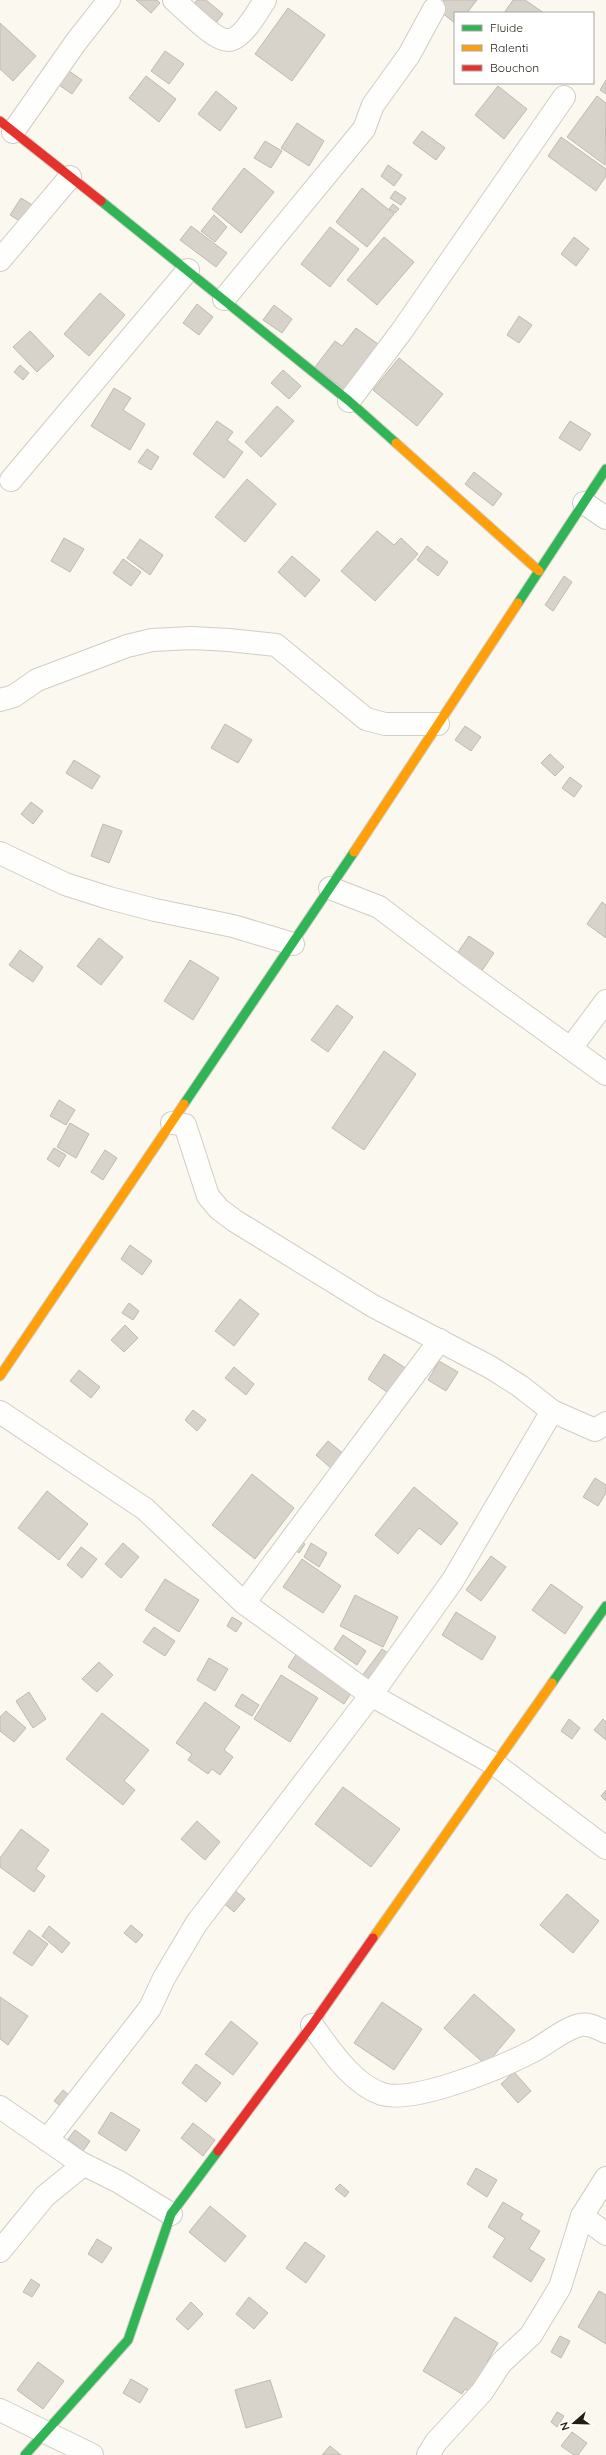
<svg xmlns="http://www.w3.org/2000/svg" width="606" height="2455" viewBox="0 0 606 2455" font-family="Quicksand,sans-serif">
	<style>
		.building { fill: #d7d3ca; stroke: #bfbbb1 }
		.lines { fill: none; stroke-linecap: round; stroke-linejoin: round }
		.street-casing { stroke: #d1cdc4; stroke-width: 24 }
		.fast-casing { stroke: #d1cdc4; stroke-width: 11 }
		.slow-casing { stroke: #d1cdc4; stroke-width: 11 }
		.jam-casing { stroke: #d1cdc4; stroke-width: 11 }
		.street { stroke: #fefefd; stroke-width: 22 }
		.fast { stroke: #30b455; stroke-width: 9 }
		.slow { stroke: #ff9f0a; stroke-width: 9 }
		.jam { stroke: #e5322d; stroke-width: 9 }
	</style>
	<rect width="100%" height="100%" fill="#fbf8f0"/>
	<!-- building -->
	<g class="building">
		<polygon points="136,0 157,0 160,3 151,13"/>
		<polygon points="197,0 206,0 223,14 213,27 190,9"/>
		<polygon points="444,0 477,0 467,13 455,13 455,23 437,9"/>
		<polygon points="513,0 525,0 544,13 504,13"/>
		<polygon points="288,8 325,35 292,81 255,54"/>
		<polygon points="0,23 36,56 13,81 0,69"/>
		<polygon points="165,51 184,64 169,84 151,71"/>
		<polygon points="69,71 82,80 72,94 59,85"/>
		<polygon points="146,76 176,99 159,122 129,98"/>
		<polygon points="606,80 606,94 600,90"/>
		<polygon points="498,86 527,109 504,139 475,115"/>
		<polygon points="216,91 237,108 220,131 198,114"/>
		<polygon points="597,96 606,103 605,165 567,137"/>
		<polygon points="297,123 324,141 309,166 281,148"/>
		<polygon points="422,131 445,148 436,160 413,143"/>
		<polygon points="561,137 606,169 606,176 596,191 548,156"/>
		<polygon points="265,141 282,151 271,168 254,158"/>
		<polygon points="388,165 402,175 394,186 381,176"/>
		<polygon points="244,168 274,192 241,233 212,209"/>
		<polygon points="362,188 394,214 367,247 336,222"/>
		<polygon points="395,191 406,198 401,205 390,198"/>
		<polygon points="21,198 34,206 23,223 10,215"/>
		<polygon points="393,204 399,209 395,213 389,209"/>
		<polygon points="214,215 227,227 215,242 201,231"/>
		<polygon points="191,226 227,253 216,267 180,240"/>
		<polygon points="330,227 359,249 330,287 301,264"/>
		<polygon points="384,237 414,262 377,305 347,280"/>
		<polygon points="574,237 589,249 576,266 561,254"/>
		<polygon points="100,293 125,315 89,356 64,334"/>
		<polygon points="197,304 213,317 199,335 183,323"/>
		<polygon points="274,305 292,319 282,333 263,320"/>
		<polygon points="519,316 532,325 519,343 507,335"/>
		<polygon points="356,328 382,347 348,392 315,367 335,341 342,346"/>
		<polygon points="30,331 54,356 37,372 13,347"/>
		<polygon points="399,358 443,394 417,426 373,390"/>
		<polygon points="20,365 29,373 23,380 14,372"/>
		<polygon points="283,370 301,386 289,399 271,383"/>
		<polygon points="114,388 131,398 123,410 145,424 130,450 91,426"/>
		<polygon points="277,406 294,421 261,457 245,442"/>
		<polygon points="217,421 233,432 227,440 243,452 224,478 193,454"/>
		<polygon points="570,421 591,434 580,451 559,438"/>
		<polygon points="147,449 159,457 151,470 138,462"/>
		<polygon points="474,472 502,494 493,506 465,484"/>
		<polygon points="247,479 276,504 245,542 215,517"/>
		<polygon points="377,531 394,545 401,538 418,554 375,601 341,571"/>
		<polygon points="64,538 84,549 70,572 51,561"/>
		<polygon points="140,539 163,555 150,575 127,558"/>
		<polygon points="427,546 448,562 438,576 417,560"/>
		<polygon points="292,556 320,580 305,597 278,572"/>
		<polygon points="123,559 141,572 131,586 113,573"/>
		<polygon points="564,576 572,582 553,611 545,605"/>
		<polygon points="225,724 252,740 238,763 211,748"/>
		<polygon points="465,726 481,737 471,751 455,740"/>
		<polygon points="550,754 564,767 555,776 541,763"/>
		<polygon points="74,760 100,776 92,789 66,773"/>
		<polygon points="570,777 582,786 574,797 562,788"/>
		<polygon points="31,802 43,811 33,824 21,814"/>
		<polygon points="103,824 122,831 109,863 91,856"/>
		<polygon points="602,902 606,905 606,938 587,924"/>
		<polygon points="469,936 494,953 479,975 454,958"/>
		<polygon points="99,938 123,957 101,985 77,966"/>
		<polygon points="20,950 43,967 33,982 9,965"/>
		<polygon points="190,960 219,978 193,1020 164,1001"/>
		<polygon points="337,1005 353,1017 328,1052 311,1040"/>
		<polygon points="384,1051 416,1074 364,1150 332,1128"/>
		<polygon points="59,1100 75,1110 66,1125 50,1116"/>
		<polygon points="70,1123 89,1134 76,1158 57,1147"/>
		<polygon points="54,1148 66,1155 59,1167 47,1159"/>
		<polygon points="105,1150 117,1158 103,1180 91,1172"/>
		<polygon points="130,1245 152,1261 142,1275 121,1259"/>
		<polygon points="240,1299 259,1314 234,1346 215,1331"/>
		<polygon points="129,1303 139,1311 133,1320 122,1313"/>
		<polygon points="125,1325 138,1338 124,1352 111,1340"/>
		<polygon points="384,1354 410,1371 393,1396 368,1379"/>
		<polygon points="439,1361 458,1372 446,1391 428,1380"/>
		<polygon points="234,1367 254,1384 246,1395 225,1378"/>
		<polygon points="79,1370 100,1387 91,1398 70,1381"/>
		<polygon points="193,1410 206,1420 197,1431 185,1420"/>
		<polygon points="328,1441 345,1455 332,1469 316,1455"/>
		<polygon points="252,1474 294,1508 255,1559 212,1525"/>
		<polygon points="595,1478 606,1485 606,1493 598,1506 583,1497"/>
		<polygon points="414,1487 458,1523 441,1545 419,1528 398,1554 375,1535"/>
		<polygon points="47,1491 88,1524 59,1560 18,1528"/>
		<polygon points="298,1539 305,1544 299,1553 293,1548"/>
		<polygon points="123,1543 139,1557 121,1578 105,1564"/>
		<polygon points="311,1543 327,1553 319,1567 304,1557"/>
		<polygon points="81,1547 97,1559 82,1578 67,1565"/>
		<polygon points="491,1556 506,1567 481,1601 466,1590"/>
		<polygon points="302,1559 341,1586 323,1613 283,1587"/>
		<polygon points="165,1579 199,1600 179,1632 145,1610"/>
		<polygon points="551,1584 583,1607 565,1634 532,1610"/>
		<polygon points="355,1595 398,1617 383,1647 340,1626"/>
		<polygon points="456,1612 496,1637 482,1660 442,1635"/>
		<polygon points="232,1617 242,1623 236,1632 227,1626"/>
		<polygon points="154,1627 175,1641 165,1656 143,1642"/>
		<polygon points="343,1635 366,1651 357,1665 334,1649"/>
		<polygon points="382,1649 395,1658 375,1686 362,1676"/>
		<polygon points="299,1650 355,1687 344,1704 288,1667"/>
		<polygon points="209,1658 228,1669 215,1691 197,1680"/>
		<polygon points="99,1662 113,1675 97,1692 82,1679"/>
		<polygon points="281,1675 318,1698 290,1742 254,1719"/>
		<polygon points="29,1692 46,1719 33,1728 16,1701"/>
		<polygon points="242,1694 259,1705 252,1716 235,1706"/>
		<polygon points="205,1702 240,1727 224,1750 233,1757 220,1775 212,1769 208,1774 188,1760 192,1754 176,1743"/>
		<polygon points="6,1711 26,1728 14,1742 0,1731 0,1717"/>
		<polygon points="102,1713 149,1750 124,1781 135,1790 123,1805 66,1759"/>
		<polygon points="569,1719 580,1728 572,1739 561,1731"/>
		<polygon points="603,1719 606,1722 606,1740 594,1730"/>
		<polygon points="343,1787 400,1829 371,1867 315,1824"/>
		<polygon points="606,1790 606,1801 601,1796"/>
		<polygon points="197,1821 220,1842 205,1860 181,1839"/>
		<polygon points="21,1829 49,1850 36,1869 45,1876 34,1892 0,1867 0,1858"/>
		<polygon points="232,1888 245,1899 234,1912 221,1901"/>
		<polygon points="567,1894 599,1921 573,1953 540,1925"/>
		<polygon points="131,1925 143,1935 136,1943 124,1933"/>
		<polygon points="49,1926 70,1943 62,1953 42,1936"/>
		<polygon points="29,1930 48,1944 32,1966 13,1953"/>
		<polygon points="474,1994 515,2030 486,2065 444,2028"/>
		<polygon points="0,1997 28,2016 8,2045 0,2039"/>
		<polygon points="382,2002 422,2029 394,2070 354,2043"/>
		<polygon points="231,2021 258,2043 233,2075 205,2054"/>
		<polygon points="196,2064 221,2083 206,2102 182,2083"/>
		<polygon points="514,2072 531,2091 518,2103 501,2084"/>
		<polygon points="63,2090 75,2100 67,2111 54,2101"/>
		<polygon points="111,2112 140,2130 126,2151 98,2133"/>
		<polygon points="193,2123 215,2140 203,2156 181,2138"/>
		<polygon points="75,2130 90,2141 83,2151 68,2139"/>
		<polygon points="476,2168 497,2180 487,2197 467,2184"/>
		<polygon points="340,2184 349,2192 345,2197 335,2189"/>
		<polygon points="503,2202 523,2214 520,2219 540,2231 529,2249 545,2259 531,2282 493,2257 505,2238 488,2227"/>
		<polygon points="210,2206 246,2236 225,2262 189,2232"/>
		<polygon points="97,2239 112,2248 102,2263 88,2254"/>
		<polygon points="305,2242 325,2256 306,2283 286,2268"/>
		<polygon points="31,2279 40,2285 32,2297 23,2292"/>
		<polygon points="599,2291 606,2295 606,2344 578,2327"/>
		<polygon points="249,2297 268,2313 254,2329 236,2314"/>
		<polygon points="191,2302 203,2314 188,2330 176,2319"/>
		<polygon points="455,2317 498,2343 487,2362 492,2365 475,2395 465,2389 462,2394 423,2371"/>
		<polygon points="560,2336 570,2341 561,2358 551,2352"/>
		<polygon points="38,2362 64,2381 43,2409 17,2390"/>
		<polygon points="131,2379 148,2389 140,2403 123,2393"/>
		<polygon points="270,2380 282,2417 246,2428 235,2390"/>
		<polygon points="557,2412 564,2416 557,2427 551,2422"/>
		<polygon points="572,2432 587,2443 578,2455 574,2455 561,2446"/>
		<polygon points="330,2446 341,2455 322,2455"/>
	</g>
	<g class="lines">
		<defs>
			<g id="street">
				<path d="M174,0C185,9 215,41 228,40C242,40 258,11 265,0"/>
				<polyline points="13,132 76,42 109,0"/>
				<polyline points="0,260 70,177"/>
				<polyline points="224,299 364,129 373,105 409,55 434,9"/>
				<polyline points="349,401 401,332 564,97"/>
				<polyline points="11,480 188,270"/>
				<polyline points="584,503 606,518"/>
				<polyline points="0,700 14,696 37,680 127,646 152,640 192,638 229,640 276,645 366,719 385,724 438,724"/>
				<polyline points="0,853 65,884 109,898 155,910 233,926 293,944"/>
				<polyline points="330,888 379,907 466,973 606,1074"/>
				<polyline points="571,1048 606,1001"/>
				<polyline points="172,1123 185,1125 208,1196 219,1209 235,1221 373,1306 490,1367 520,1386 552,1411 595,1430 606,1423"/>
				<polyline points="0,1412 145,1509 244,1603 371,1695 496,1765 606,1848"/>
				<polyline points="244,1603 440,1340"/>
				<path d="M312,2025C329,2048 352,2084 382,2094C415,2104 505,2066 535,2050C549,2042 564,2029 580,2025C590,2023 597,2028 606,2032"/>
				<polyline points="0,2107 79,2162"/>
				<polyline points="47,2140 150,2008 164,1978 196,1924 371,1695 453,1580 552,1411"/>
				<polyline points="582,2216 606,2234"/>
				<polyline points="0,2251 45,2196 77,2170 79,2162 119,2182 171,2214"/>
				<polyline points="0,2410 92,2455"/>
				<polyline points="428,2455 436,2442 482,2392 501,2363 531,2335 560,2287 582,2216 606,2178"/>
			</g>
			<g id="fast">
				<polyline points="101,201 349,401 396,443"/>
				<polyline points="518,603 606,469"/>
				<polyline points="184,1104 354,852"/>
				<polyline points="552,1683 606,1606"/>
				<polyline points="25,2455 128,2340 171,2214 218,2151"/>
			</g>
			<g id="slow">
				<polyline points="396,443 539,571"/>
				<polyline points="354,852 518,603"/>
				<polyline points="0,1376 184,1104"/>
				<polyline points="373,1938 552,1683"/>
			</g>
			<g id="jam">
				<polyline points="0,121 101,201"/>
				<polyline points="218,2151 312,2025 373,1938"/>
			</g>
		</defs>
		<!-- street casing -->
		<use href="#street" class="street-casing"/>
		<!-- fast casing -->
		<use href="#fast" class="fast-casing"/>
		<!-- slow casing -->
		<use href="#slow" class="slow-casing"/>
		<!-- jam casing -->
		<use href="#jam" class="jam-casing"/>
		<!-- street -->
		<use href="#street" class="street"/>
		<!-- fast -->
		<use href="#fast" class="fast"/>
		<!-- slow -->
		<use href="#slow" class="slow"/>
		<!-- jam -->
		<use href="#jam" class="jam"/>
	</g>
	<!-- legend -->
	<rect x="454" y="12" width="140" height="72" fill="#ffffff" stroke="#a7a5a1"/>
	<rect x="462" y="25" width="20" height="6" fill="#30b455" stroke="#a7a5a1"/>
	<text x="490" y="32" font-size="12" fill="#241f13">Fluide</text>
	<rect x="462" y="45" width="20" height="6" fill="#ff9f0a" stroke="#a7a5a1"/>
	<text x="490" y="52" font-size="12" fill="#241f13">Ralenti</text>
	<rect x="462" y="65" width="20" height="6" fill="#e5322d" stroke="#a7a5a1"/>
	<text x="490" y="72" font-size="12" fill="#241f13">Bouchon</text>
	<!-- north arrow -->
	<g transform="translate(574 2423) rotate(250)" stroke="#ffffff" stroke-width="3" paint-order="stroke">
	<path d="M0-3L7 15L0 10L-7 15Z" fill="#241f13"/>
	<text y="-6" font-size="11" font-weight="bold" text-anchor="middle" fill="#241f13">N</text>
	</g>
</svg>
